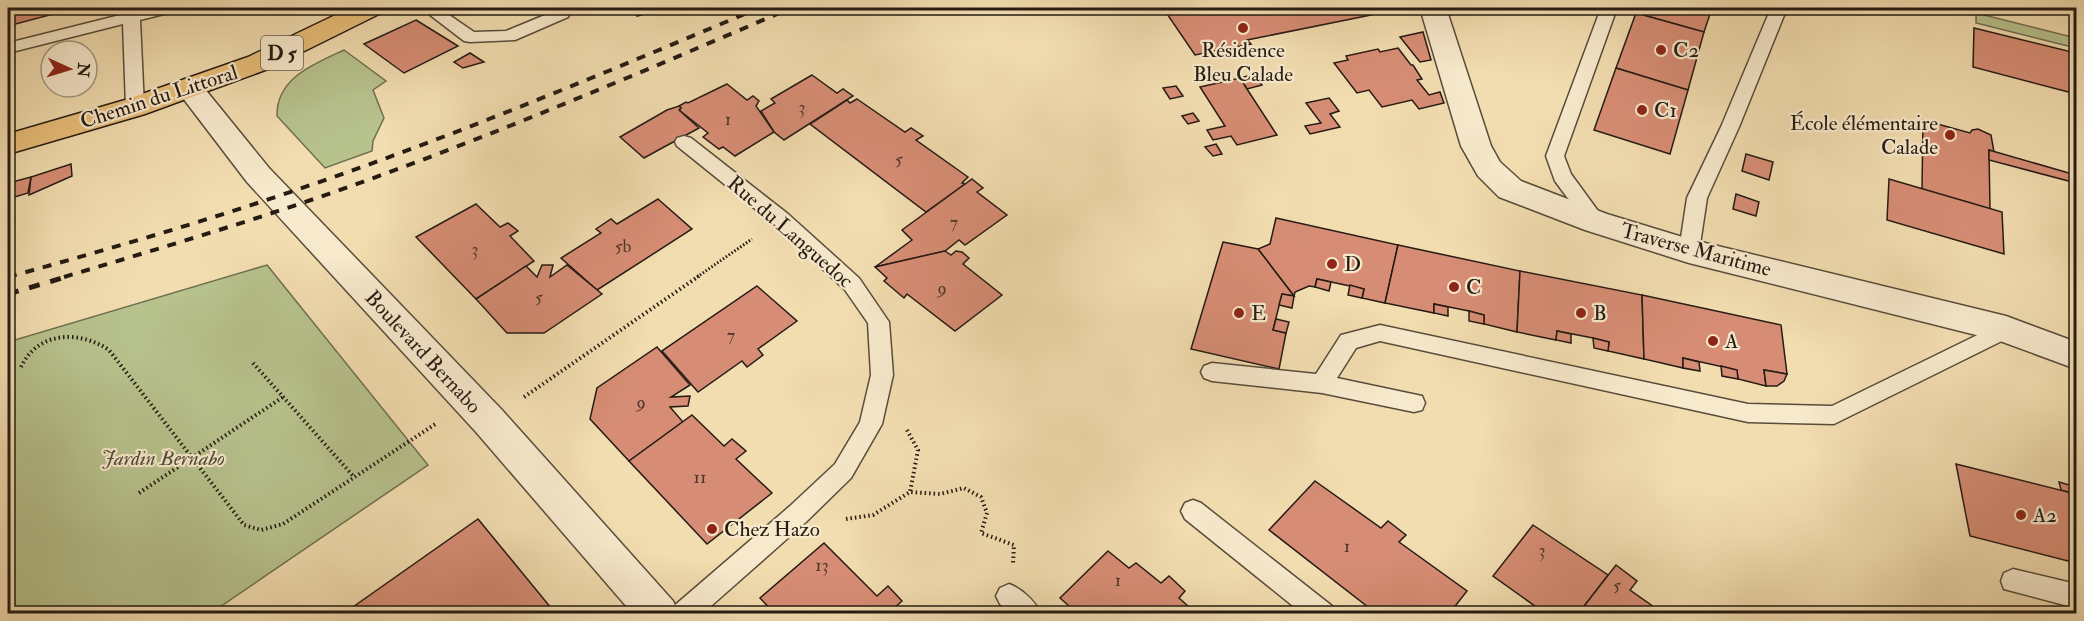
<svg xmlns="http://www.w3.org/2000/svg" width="2084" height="621" viewBox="0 0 2084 621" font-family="'IM FELL Double Pica',serif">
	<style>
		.green { fill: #b7c28d; stroke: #6e6e50; stroke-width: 1.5 }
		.building { fill: #d78d75; stroke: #251b13; stroke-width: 1.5 }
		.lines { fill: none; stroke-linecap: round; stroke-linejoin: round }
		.lane-casing { stroke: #584c3a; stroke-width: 3 }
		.street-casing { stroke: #584c3a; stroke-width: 3 }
		.primary-casing { stroke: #251b13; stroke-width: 3 }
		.path-far1 { stroke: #251b13; stroke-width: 3; stroke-dasharray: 1.5 2; stroke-linecap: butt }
		.path { stroke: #251b13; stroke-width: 4; stroke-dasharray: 1.5 3; stroke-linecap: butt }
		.lane { fill: #f7e9cc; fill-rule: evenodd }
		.street { fill: #f7e9cc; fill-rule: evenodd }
		.primary { fill: #e9be78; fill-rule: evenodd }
		.rail-far1 { stroke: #251b13; stroke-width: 4; stroke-dasharray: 9 9; stroke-linecap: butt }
		.rail { stroke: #251b13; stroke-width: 5; stroke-dasharray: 11 11; stroke-linecap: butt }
		.poi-dot { fill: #8f2418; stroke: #f7e9cc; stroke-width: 2 }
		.labels { text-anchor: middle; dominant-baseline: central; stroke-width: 4.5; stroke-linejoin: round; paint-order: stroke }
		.number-label { font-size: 18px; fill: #52382c }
		.shield { fill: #f7e9cc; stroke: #64594a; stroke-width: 1.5 }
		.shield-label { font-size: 20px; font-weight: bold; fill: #251b13 }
		.poi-label { font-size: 21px; fill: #251b13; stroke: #f7e9cc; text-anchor: start }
		.street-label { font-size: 21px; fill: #251b13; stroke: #f7e9cc }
		.park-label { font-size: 21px; font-style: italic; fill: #514d38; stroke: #f7e9cc }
	</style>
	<rect width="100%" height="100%" fill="#f2ddb0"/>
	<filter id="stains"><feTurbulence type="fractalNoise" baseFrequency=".00333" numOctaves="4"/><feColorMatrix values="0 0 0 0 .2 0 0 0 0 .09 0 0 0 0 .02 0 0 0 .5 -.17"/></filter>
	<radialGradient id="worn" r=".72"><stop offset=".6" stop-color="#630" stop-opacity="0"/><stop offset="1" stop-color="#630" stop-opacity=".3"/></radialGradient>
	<!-- green -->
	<g class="green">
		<polygon points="1976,13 2076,38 2076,48 1976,23"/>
		<path d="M344,50L386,81L373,90L384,118L373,141L372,151L325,168L277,116C276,78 314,64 344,50Z"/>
		<polygon points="267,265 428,465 211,613 8,613 8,342"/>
	</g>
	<!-- building -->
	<g class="building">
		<polygon points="8,8 61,8 61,12 8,26"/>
		<polygon points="633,8 667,8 637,16"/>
		<polygon points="1163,8 1372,8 1366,9 1371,15 1247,40 1251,44 1195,55"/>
		<polygon points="1638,8 1712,8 1704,32 1636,13"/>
		<polygon points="1636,13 1704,32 1688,90 1616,68"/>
		<polygon points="416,20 458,46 404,73 364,44"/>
		<polygon points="1974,28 2076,53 2076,94 1973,67"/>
		<polygon points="1423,32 1431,60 1420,62 1400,37"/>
		<polygon points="1398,48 1411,65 1413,65 1422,79 1417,80 1429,95 1440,92 1444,103 1419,109 1412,100 1382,107 1369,90 1357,93 1334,63 1348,60 1346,56 1378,49 1380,52"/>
		<polygon points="470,53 484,62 463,68 454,62"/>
		<polygon points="1616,68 1688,90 1670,154 1594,130"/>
		<polygon points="1255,74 1262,85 1247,89 1240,78"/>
		<polygon points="812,75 837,93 843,89 853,96 784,140 774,132 761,111 775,103 771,99"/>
		<polygon points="1240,78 1247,89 1277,135 1237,145 1231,136 1213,140 1207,130 1225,126 1200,87"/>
		<polygon points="727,84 747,100 753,96 759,101 756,106 774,132 735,156 723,147 719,149 703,137 708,133 679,110 681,108 679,106 686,102 688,103"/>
		<polygon points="1176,86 1183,96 1170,99 1163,88"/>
		<polygon points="1329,98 1339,111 1330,114 1340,127 1310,134 1305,126 1321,123 1306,103"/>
		<polygon points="857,99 905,132 911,128 923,136 916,140 968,177 962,183 965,184 926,212 810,124 847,100 850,103"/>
		<polygon points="679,106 681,108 679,110 699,128 664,147 644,158 620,137 667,110"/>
		<polygon points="1193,113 1199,121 1188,124 1182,116"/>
		<polygon points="1923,120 1970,133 1972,130 1978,129 1991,135 1994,152 1989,150 1990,209 1922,189"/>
		<polygon points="1216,144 1222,154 1213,156 1205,147"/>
		<polygon points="1989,150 2076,175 2076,183 1989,160"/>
		<polygon points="1746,154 1773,162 1769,180 1742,171"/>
		<polygon points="71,164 72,176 29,195 31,177"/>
		<polygon points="31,177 28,193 8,199 8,183"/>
		<polygon points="972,179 983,188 977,192 1007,215 965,245 959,240 945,251 875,267 912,240 902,230"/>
		<polygon points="1889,179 2002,212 2004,254 1887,220"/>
		<polygon points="1736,194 1759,202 1756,216 1733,209"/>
		<polygon points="658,199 692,229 597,290 561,258 601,233 596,229 611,219 617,224"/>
		<polygon points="476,204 500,227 508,223 518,231 510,236 534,261 476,299 416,237"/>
		<polygon points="1276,218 1398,245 1385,303 1362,298 1364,289 1317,279 1315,287 1309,286 1295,292 1294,296 1258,249 1270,244"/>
		<polygon points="1223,242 1258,249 1294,296 1282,294 1273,330 1286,333 1279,369 1191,349"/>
		<polygon points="1398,245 1520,271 1517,332 1484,324 1484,315 1469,311 1434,304 1434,313 1385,303"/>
		<polygon points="945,251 951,255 956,251 962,252 969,258 963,264 1002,295 955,331 907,294 904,298 884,281 887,278 875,267"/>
		<polygon points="542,265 553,265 550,277 567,265 602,294 544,333 507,333 476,299 526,266 537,277"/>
		<polygon points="1520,271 1642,295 1644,359 1608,351 1609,342 1593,338 1557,331 1556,340 1517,332"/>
		<polygon points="1317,279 1331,282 1329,291 1315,287"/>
		<polygon points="1350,285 1364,289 1362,298 1348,295"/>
		<polygon points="757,286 797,321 758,349 763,355 747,367 742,361 698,392 662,351"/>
		<polygon points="1282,294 1294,296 1292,308 1279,305"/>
		<polygon points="1642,295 1781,325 1787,374 1764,370 1766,386 1738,379 1737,370 1683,358 1683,368 1644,359"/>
		<polygon points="1434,304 1448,307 1448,316 1434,313"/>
		<polygon points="1469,311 1484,315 1484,324 1469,321"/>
		<polygon points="1276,319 1289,322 1286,333 1273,330"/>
		<polygon points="1557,331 1571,334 1571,343 1556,340"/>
		<polygon points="1593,338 1609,342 1608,351 1594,348"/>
		<polygon points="657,347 690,385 671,397 690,396 688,406 670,407 683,422 629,461 590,419 597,388"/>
		<polygon points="1683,358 1699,362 1700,371 1683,368"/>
		<polygon points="1721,366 1737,370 1738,379 1722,376"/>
		<polygon points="1764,370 1787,374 1784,381 1777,386 1766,386"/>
		<polygon points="692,415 724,446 732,439 746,451 736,459 772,493 707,544 629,461"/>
		<polygon points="1956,464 2076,494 2076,563 1970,536"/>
		<polygon points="1315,481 1381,528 1388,521 1406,535 1399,542 1467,591 1449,614 1377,614 1269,530"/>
		<polygon points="2059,482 2076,487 2076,494 2061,490"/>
		<polygon points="478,519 556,614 343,614"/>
		<polygon points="1533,525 1608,575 1578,614 1546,614 1493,576"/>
		<polygon points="824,543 877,596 888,586 902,601 892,610 895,614 775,614 760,598"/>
		<polygon points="1108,551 1129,568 1136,563 1161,583 1169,576 1185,591 1179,598 1197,614 1078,614 1060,598"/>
		<polygon points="1616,565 1637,581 1630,590 1664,614 1578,614"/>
	</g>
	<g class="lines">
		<defs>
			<g id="lane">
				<polygon points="148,8 174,8 172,12 140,20 144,107 141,111 129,111 126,107 123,24 8,53 8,43"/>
				<polygon points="421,8 439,8 474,32 506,31 562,8 568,9 570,13 568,17 515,40 470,42 464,41"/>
				<polygon points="1601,8 1617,8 1564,156 1571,174 1606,222 1603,227 1596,229 1589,227 1555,181 1546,156"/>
				<polygon points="1771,8 1787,8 1739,127 1707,198 1699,251 1696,256 1689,258 1682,256 1679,251 1687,198 1721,127"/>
				<polygon points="684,136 691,138 788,214 859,278 889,322 893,375 882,424 851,478 806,522 702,614 670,614 674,606 790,506 835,464 860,422 871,375 868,323 845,290 774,224 677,146 675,142 677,138"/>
				<polygon points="2006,321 2014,323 2017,329 2014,335 1834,424 1748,422 1380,341 1356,348 1337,378 1422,396 1425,403 1422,410 1414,412 1322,393 1212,381 1204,378 1201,372 1204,366 1212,363 1316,374 1341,335 1380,325 1748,404 1832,406"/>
				<polygon points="1193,500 1201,503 1332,606 1336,614 1303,614 1185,519 1181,511 1185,503"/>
				<polygon points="2013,569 2076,584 2076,608 2004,589 2001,581 2004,573"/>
				<path d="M1009,584C1022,589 1035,601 1041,614H1010L1000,604L996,596L1000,588Z"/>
			</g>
			<g id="street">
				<polygon points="1420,8 1446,8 1491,146 1500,162 1521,181 1607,214 1689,239 2006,316 2076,342 2076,369 2000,341 1689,263 1585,230 1499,197 1478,176 1461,146"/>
				<polygon points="190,80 200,83 269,168 502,410 673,601 679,614 633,614 476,432 247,182 176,89 180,83"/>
			</g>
			<polygon id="primary" points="350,8 383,8 379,14 268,69 145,114 8,154 8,134 125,100 248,57"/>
		</defs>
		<!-- lane casing -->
		<use href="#lane" class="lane-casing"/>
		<!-- street casing -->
		<use href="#street" class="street-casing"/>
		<!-- primary casing -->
		<use href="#primary" class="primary-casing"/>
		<!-- path-far1 -->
		<polyline class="path-far1" points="697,277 752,239"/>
		<!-- path -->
		<g class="path">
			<polyline points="253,363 354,477"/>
			<path d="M21,367C38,331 79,330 109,350L244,525L261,530L283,524L437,423"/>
			<polyline points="524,397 699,276"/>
			<polyline points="907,430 918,450 910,492"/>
			<polyline points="139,493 283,397"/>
			<polyline points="846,519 873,515 910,492 940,494 964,488 981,497 987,513 981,533 1014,545 1013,563"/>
		</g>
		<!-- lane -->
		<use href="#lane" class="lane"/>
		<!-- street -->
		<use href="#street" class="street"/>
		<!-- primary -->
		<use href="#primary" class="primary"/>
		<!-- rail-far1 -->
		<g class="rail-far1">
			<path d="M8,277C106,250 203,222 299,189C455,136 607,72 759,8"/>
			<path d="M64,277C161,248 259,219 354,185C502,132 647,70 791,8"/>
		</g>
		<!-- rail -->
		<g class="rail">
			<polyline points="8,277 13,276"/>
			<polyline points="8,294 69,276"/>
		</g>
	</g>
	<!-- markers -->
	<g class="poi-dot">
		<circle cx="1243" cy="28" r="6"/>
		<circle cx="1661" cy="50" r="6"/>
		<circle cx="1642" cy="110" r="6"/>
		<circle cx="1950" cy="135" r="6"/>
		<circle cx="1332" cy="264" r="6"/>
		<circle cx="1454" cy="287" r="6"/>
		<circle cx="1239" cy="313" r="6"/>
		<circle cx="1581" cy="313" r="6"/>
		<circle cx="1713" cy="341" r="6"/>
		<circle cx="2021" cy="515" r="6"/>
		<circle cx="712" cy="529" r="6"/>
	</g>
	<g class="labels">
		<!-- number labels -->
		<g class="number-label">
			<text x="802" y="107">3</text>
			<text x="728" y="119">1</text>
			<text x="899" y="159">5</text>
			<text x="954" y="222">7</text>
			<text x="623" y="246">5b</text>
			<text x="475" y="249">3</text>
			<text x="942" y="288">9</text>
			<text x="539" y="297">5</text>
			<text x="731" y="335">7</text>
			<text x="641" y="402">9</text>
			<text x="700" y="477">11</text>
			<text x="1347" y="546">1</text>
			<text x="1542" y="550">3</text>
			<text x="822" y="565">13</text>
			<text x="1118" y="580">1</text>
			<text x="1617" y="585">5</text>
		</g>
		<!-- shield labels -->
		<rect class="shield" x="261" y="36" width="42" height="34" rx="4.5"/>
		<g class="shield-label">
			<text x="282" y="53">D 5</text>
		</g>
		<!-- poi labels -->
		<g class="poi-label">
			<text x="1243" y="50" text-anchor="middle">Résidence<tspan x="1243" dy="24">Bleu Calade</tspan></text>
			<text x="1673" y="50">C2</text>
			<text x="1654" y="110">C1</text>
			<text x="1938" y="123" text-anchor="end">École élémentaire<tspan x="1938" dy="24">Calade</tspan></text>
			<text x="1344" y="264">D</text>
			<text x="1466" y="287">C</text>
			<text x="1251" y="313">E</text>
			<text x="1593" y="313">B</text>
			<text x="1725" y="341">A</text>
			<text x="2033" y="515">A2</text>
			<text x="724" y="529">Chez Hazo</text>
		</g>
		<!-- street labels -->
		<g class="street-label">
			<text transform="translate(159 97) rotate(-18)">Chemin du Littoral</text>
			<text transform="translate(790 232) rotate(41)">Rue du Languedoc</text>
			<text transform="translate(1696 250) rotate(15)">Traverse Maritime</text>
			<text transform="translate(423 352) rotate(47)">Boulevard Bernabo</text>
		</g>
		<!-- park labels -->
		<g class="park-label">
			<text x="163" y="458">Jardin Bernabo</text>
		</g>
	</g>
	<!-- margin -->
	<rect width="2084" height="621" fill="none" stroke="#f2ddb0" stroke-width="30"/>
	<rect x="9" y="9" width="2066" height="603" fill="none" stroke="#251b13" stroke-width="3"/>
	<rect x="15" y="15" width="2054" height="591" fill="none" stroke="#251b13" stroke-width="1.5"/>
	<!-- north arrow -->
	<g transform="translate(69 69) rotate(94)"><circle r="28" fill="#f7e9cc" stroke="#a39782" stroke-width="1.5"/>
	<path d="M0-4.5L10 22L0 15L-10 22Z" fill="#8f2418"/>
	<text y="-9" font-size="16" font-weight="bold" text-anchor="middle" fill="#251b13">N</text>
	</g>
	<rect width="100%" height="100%" filter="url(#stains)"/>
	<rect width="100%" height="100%" fill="url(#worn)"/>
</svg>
